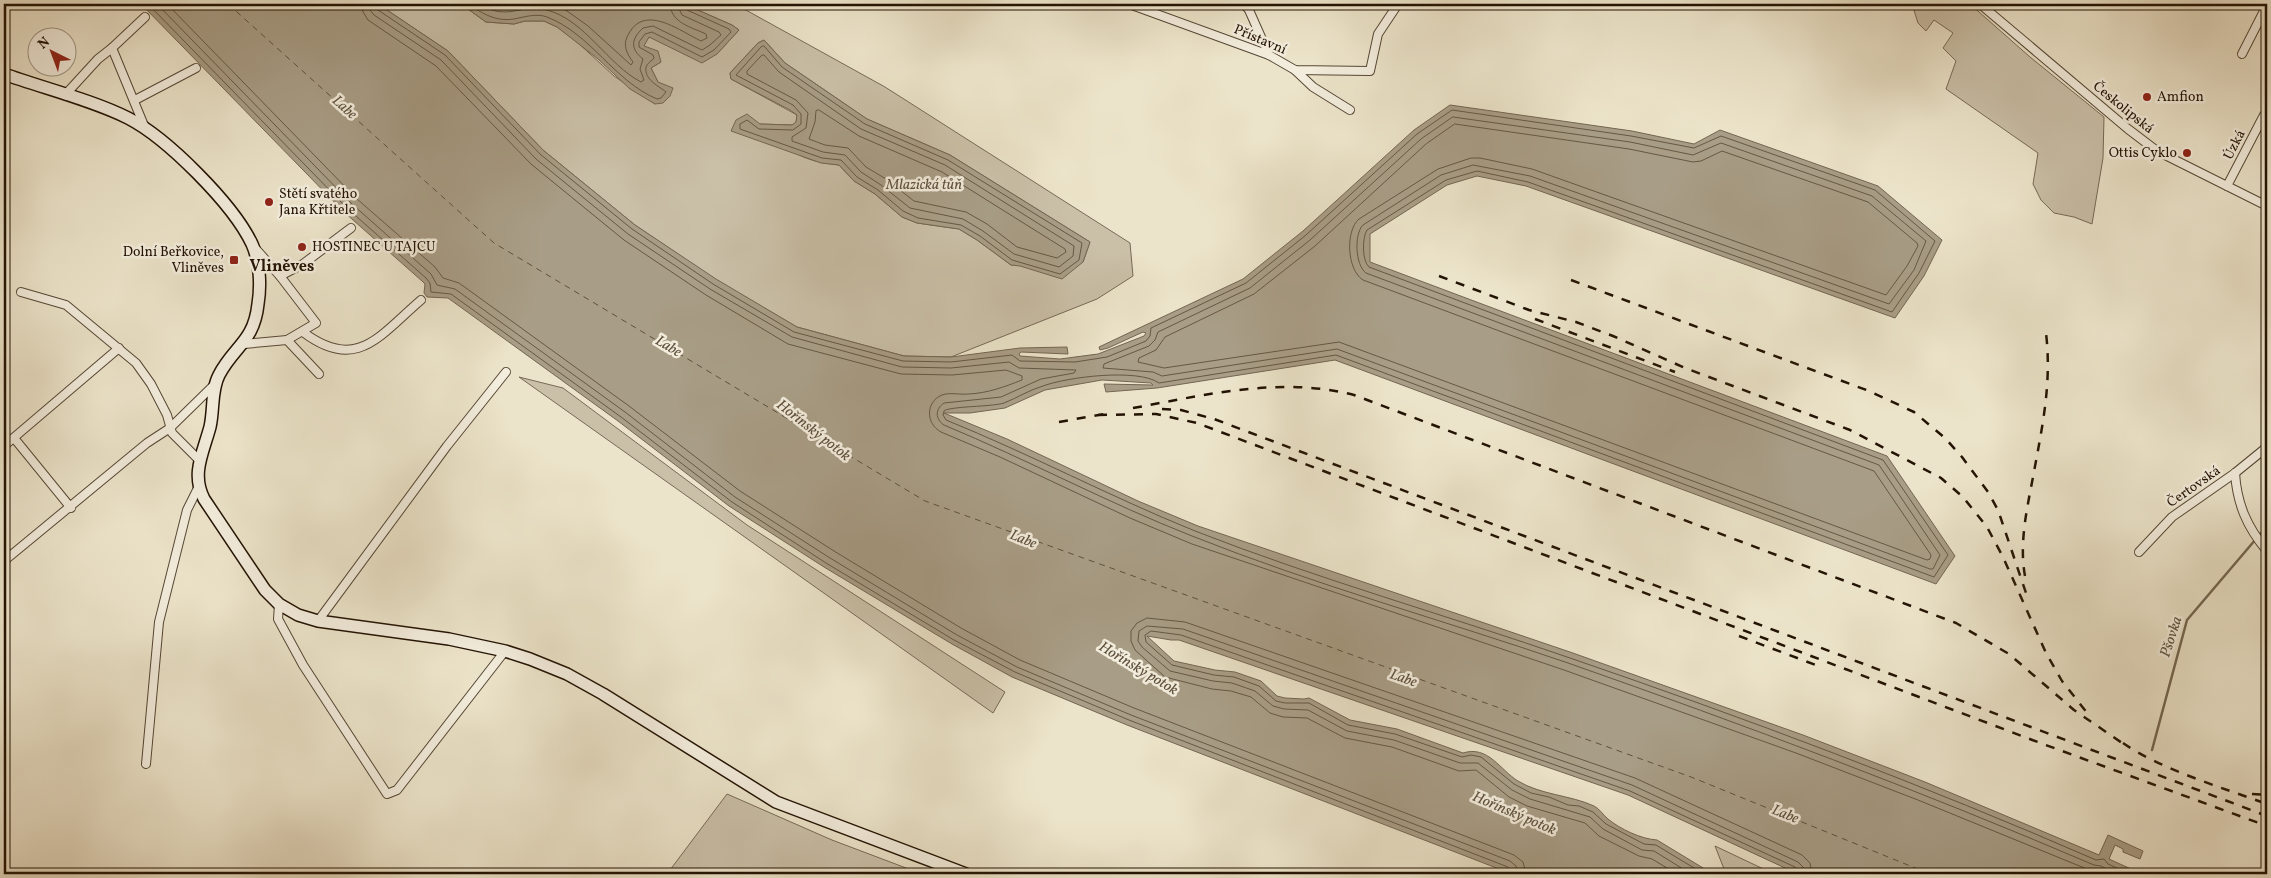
<svg xmlns="http://www.w3.org/2000/svg" width="2271" height="878" viewBox="0 0 2271 878" font-family="Vollkorn,serif">
	<style>
		.green { fill: #cac0a8; stroke: #766a56; fill-rule: evenodd }
		.water { fill: #a89d86; stroke: #736652 }
		.lines { fill: none; stroke-linecap: round; stroke-linejoin: round }
		.shore { stroke: #665844; stroke-width: 1 }
		.stream { stroke: #736652; stroke-width: 2.5 }
		.ferry { stroke: #5f513e; stroke-width: 1; stroke-dasharray: 6 5; stroke-linecap: butt }
		.street-casing { stroke: #554735; stroke-width: 10 }
		.secondary-casing { stroke: #231303; stroke-width: 14 }
		.street { stroke: #f3eddd; stroke-width: 8 }
		.secondary { stroke: #f3eddd; stroke-width: 11 }
		.rail { stroke: #231303; stroke-width: 2.5; stroke-dasharray: 9 9; stroke-linecap: butt }
		.poi-dot { fill: #8f2418; stroke: #f3eddd; stroke-width: 2 }
		.labels { text-anchor: middle; dominant-baseline: central; stroke-width: 5; stroke-linejoin: round; paint-order: stroke }
		.street-label { font-size: 14px; fill: #231303; stroke: #f3eddd }
		.poi-label { font-size: 14px; fill: #231303; stroke: #f3eddd; text-anchor: start }
		.water-label { font-size: 15px; font-style: italic; fill: #5f513e; stroke: #f3eddd }
		.quarter-label { font-size: 16px; font-weight: bold; fill: #231303; stroke: #f3eddd }
	</style>
	<rect width="100%" height="100%" fill="#ece4ca"/>
	<filter id="stains"><feTurbulence type="fractalNoise" baseFrequency=".004" numOctaves="4"/><feColorMatrix values="0 0 0 0 .2 0 0 0 0 .09 0 0 0 0 .02 0 0 0 .5 -.17"/></filter>
	<radialGradient id="worn" r=".72"><stop offset=".6" stop-color="#630" stop-opacity="0"/><stop offset="1" stop-color="#630" stop-opacity=".3"/></radialGradient>
	<!-- green -->
	<g class="green">
		<path d="M378,4H461L486,22L514,24L525,21H544L557,27L576,41L614,76L655,104L658,82L651,68L661,62L643,46L649,37L717,54L739,30L732,25L684,4H735L885,87L1130,243L1133,276L1097,299L951,357L904,356L797,327L716,280L635,225L543,150L448,51ZM764,40L785,63L867,119L950,155L1090,242L1083,262L1011,265L977,240L959,229L917,223L902,217L875,194L854,181L839,165C798,161 790,150 760,124L792,125L796,123L797,115L731,79L730,73L758,43Z"/>
		<polygon points="1912,4 1970,4 2030,57 2104,117 2103,158 2092,224 2074,217 2054,213 2041,200 2033,184 2038,153 1946,89 1956,61 1943,48 1953,33 1934,20 1926,31 1918,23"/>
		<polygon points="519,377 563,388 747,525 1005,692 993,713"/>
		<polygon points="727,794 832,840 922,874 667,874"/>
		<polygon points="1715,846 1774,874 1726,874"/>
	</g>
	<!-- water -->
	<g class="water">
		<path d="M141,4H378L448,51L543,150L635,225L716,279L797,327L904,356L951,357L1020,348L1067,347L1068,354L1021,352L1019,354L1020,356L1060,359L1098,354L1144,336L1146,333L1143,332L1108,348L1100,350L1099,347L1243,279L1303,231L1414,130L1450,105L1632,131L1694,144L1720,130L1878,186L1942,240L1924,276L1895,318L1526,186L1477,176L1447,185L1370,234V262L1887,456L1955,556L1936,584L1335,360L1157,388L1106,392L1104,384L1153,385L1151,383L1102,380L1045,390L1005,408L970,413H944L1007,439L1138,501L1198,526L1570,652L1803,735L1925,782L2099,855L2108,835L2143,851L2140,859L2123,852V849L2115,845L2109,859L2142,874H1798L1628,795L1179,640H1171L1147,636L1174,661L1215,670L1235,672L1261,681L1277,696L1285,698L1304,699L1309,698L1350,720L1397,729L1463,753C1488,745 1500,770 1518,781C1541,795 1570,795 1594,806C1600,809 1603,815 1608,819C1620,829 1641,839 1657,840L1713,874H1512L1127,725L1012,677L952,644L824,567L729,506L618,421L448,298L427,297L424,293L425,284L422,281L344,212Z"/>
		<polygon points="461,4 684,4 732,25 739,30 717,54 702,63 649,37 644,46 658,51 661,62 651,68 658,82 673,88 670,96 663,103 655,104 630,89 598,59 557,27 544,21 525,21 514,24 486,22"/>
		<polygon points="764,40 785,63 867,119 950,155 1090,242 1083,262 1062,279 1020,266 1011,265 977,240 959,229 917,223 902,217 875,194 854,181 839,165 821,163 731,131 736,120 747,114 760,124 792,125 796,122 797,115 790,110 731,79 730,73 758,43"/>
	</g>
	<g class="lines">
		<!-- shore -->
		<g class="shore">
			<polyline points="148,4 348,209 426,278 430,283 431,292 451,294 621,417 732,502 826,563 954,640 1015,672 1129,720 1508,867 1512,874"/>
			<polyline points="157,4 352,204 431,274 437,285 455,289 625,412 735,497 830,558 957,635 1017,667 1131,715 1510,861 1516,866 1518,874"/>
			<polyline points="167,4 357,199 435,267 443,278 459,283 629,406 740,491 834,551 961,628 1020,660 1134,708 1514,855 1523,862 1526,874"/>
			<path d="M362,4L363,12L368,20L436,66L531,164L624,240L706,295L788,344L901,374L952,375L1006,370L1022,376V380C1004,387 988,393 969,394C960,395 950,392 942,395C925,402 926,424 941,432L1000,457L1130,518L1192,544L1564,670L1796,753L1918,800L2099,874"/>
			<path d="M369,4L370,10L374,15L441,60L536,159L628,234L710,289L792,337L902,367L951,368L1009,362L1019,368L1076,370L1074,373L1041,379L1001,397L944,403C935,409 935,419 944,425C1028,460 1108,503 1192,536C1315,585 1443,620 1568,663C1745,725 1921,791 2094,865L2101,866L2116,874"/>
			<path d="M376,4L378,10L445,55L540,154L632,229L713,284L794,332L903,361L951,362L1012,355L1020,361L1075,362L1107,357L1146,341L1150,336L1151,328L1246,283L1306,235L1417,134L1452,110L1631,136L1694,148L1721,136L1875,190L1935,241L1919,273L1892,312L1528,182L1477,171L1446,180L1367,230C1362,238 1362,261 1369,267L1883,460L1948,555L1934,577L1336,355L1159,383C1138,368 1067,377 1043,386C1029,390 1017,398 1004,403C992,407 950,406 944,411L943,415L946,420C1030,454 1111,497 1195,531C1318,579 1446,615 1570,658C1748,719 1924,785 2096,860L2104,859L2108,864L2130,874"/>
			<path d="M468,4C482,13 495,22 514,19C524,17 537,13 547,17C591,34 614,81 657,99L661,98L666,92C659,86 644,80 646,67C647,63 652,61 654,58L653,55L639,47V42L645,34L652,32L702,57L714,50L731,32L729,29L687,10L684,4"/>
			<path d="M479,4C508,22 520,3 547,10C585,20 608,65 641,82L644,80L640,69L643,59C630,49 631,39 643,28L653,26L702,50L710,45L721,35L719,32L682,15L677,4"/>
			<path d="M552,4L567,11L588,26L631,65L633,62C627,54 623,46 627,37C643,2 678,30 701,41L707,38L706,34C691,27 671,23 670,4"/>
			<polygon points="764,46 782,67 865,124 948,160 1082,243 1079,260 1060,274 1012,260 980,236 961,225 918,218 903,211 878,190 857,177 841,160 822,158 740,129 740,124 747,120 759,129 793,130 801,124 801,114 793,105 736,75 761,47"/>
			<polygon points="764,55 779,72 861,129 945,165 1074,246 1073,256 1059,267 1014,254 983,231 963,219 910,208 881,185 861,172 845,155 823,152 792,141 792,137 806,128 808,113 796,100 747,74 747,71 761,56"/>
			<polygon points="819,110 859,136 942,172 1065,249 1066,252 1057,258 1017,247 987,224 966,212 914,201 886,179 866,167 848,148 825,145 809,139 815,122 816,111"/>
			<path d="M1453,117L1630,142L1693,155L1721,143L1872,196L1926,241L1914,270L1889,304L1530,176L1473,165L1441,175L1363,225C1354,234 1355,265 1366,273L1879,465L1940,555L1933,569H1930L1337,349L1162,376L1153,372L1103,368L1104,364L1149,346L1155,340L1158,332L1250,288L1310,240L1421,139Z"/>
			<path d="M1455,124L1629,149L1693,162L1701,161L1722,151L1868,202L1917,243L1918,246L1907,266L1886,295L1532,169L1480,158H1471L1438,169L1359,219C1345,231 1347,270 1363,280L1874,471L1931,555L1930,559L1927,560L1339,342L1164,368L1138,362L1139,358L1156,350L1165,337L1254,294L1315,246L1426,144Z"/>
			<polyline points="1677,874 1652,859 1639,856 1599,836 1585,823 1527,806 1509,797 1476,770 1459,771 1392,747 1345,738 1307,718 1283,717 1270,713 1251,697 1231,691 1212,689 1165,677 1135,650 1131,641 1131,631 1137,623 1147,618 1185,622 1635,778 1802,855 1810,863 1812,874"/>
			<polyline points="1691,874 1654,851 1642,850 1603,829 1590,817 1530,799 1512,790 1478,763 1460,763 1394,740 1347,731 1308,710 1284,709 1273,706 1255,691 1232,683 1213,681 1170,671 1142,647 1138,641 1139,631 1147,626 1183,629 1632,785 1798,862 1803,867 1805,874"/>
			<polyline points="1704,874 1656,845 1644,844 1606,824 1593,812 1579,806 1568,805 1549,797 1531,793 1514,784 1481,757 1471,755 1462,757 1395,734 1348,725 1309,703 1285,703 1276,701 1259,686 1234,677 1214,675 1172,665 1146,642 1145,635 1151,631 1181,635 1630,791 1795,867 1798,874"/>
		</g>
		<!-- stream -->
		<polyline class="stream" points="2152,750 2187,620 2267,526"/>
		<!-- ferry -->
		<polyline class="ferry" points="228,4 494,243 925,501 1691,777 1930,874"/>
		<defs>
			<g id="street">
				<polyline points="1129,4 1269,55 1295,70 1370,71 1378,34 1398,4"/>
				<polyline points="1244,4 1249,10 1269,55"/>
				<polyline points="1980,4 2128,129 2157,151 2267,206"/>
				<polyline points="145,17 112,48 145,128"/>
				<polyline points="2242,54 2267,5"/>
				<polyline points="1295,70 1313,87 1350,110"/>
				<polyline points="65,95 98,59 112,48"/>
				<polyline points="135,100 196,68"/>
				<polyline points="2227,186 2264,115"/>
				<polyline points="255,248 280,276 316,323 287,340"/>
				<polyline points="280,276 303,264 351,228"/>
				<polyline points="21,292 66,305 136,363 151,384 167,415 172,433 200,461"/>
				<path d="M303,332C357,373 380,335 421,300"/>
				<polyline points="244,344 287,340 319,374"/>
				<polyline points="14,438 71,508"/>
				<polyline points="4,446 119,348"/>
				<path d="M2235,473C2237,504 2247,527 2267,551"/>
				<polyline points="2139,552 2172,517 2235,473 2267,447"/>
				<polyline points="4,561 147,443 170,428 215,384"/>
				<polyline points="279,604 278,619 303,665 387,794 397,790 505,651"/>
				<polyline points="318,621 447,446 506,372"/>
				<polyline points="146,764 159,622 187,510 198,488"/>
			</g>
			<path id="secondary" d="M4,74C43,88 92,100 128,118C167,138 233,204 252,244C260,262 261,285 258,304C254,342 234,346 219,375C211,390 214,410 210,427C203,453 191,474 204,499L265,590L279,604L298,615L318,621L449,639L505,651L530,659L567,674L603,694L776,802L966,874"/>
		</defs>
		<!-- street casing -->
		<use href="#street" class="street-casing"/>
		<!-- secondary casing -->
		<use href="#secondary" class="secondary-casing"/>
		<!-- street -->
		<use href="#street" class="street"/>
		<!-- secondary -->
		<use href="#secondary" class="secondary"/>
		<!-- rail -->
		<g class="rail">
			<polyline points="1439,276 1529,310 1576,322 1613,336 1685,368 1850,430 1941,478 1963,497 1987,527 2003,557 2046,653 2062,681 2088,714"/>
			<polyline points="1571,280 1869,391 1914,412 1945,438 1962,457 1988,492 1998,510 2026,593"/>
			<polyline points="1535,319 1675,372"/>
			<path d="M1133,408C1206,395 1280,376 1354,395L1956,623L2009,654L2074,710L2128,747"/>
			<polyline points="1162,409 1181,410 1214,419 2267,816"/>
			<polyline points="1098,415 1156,414 1197,423 2043,744 2267,826"/>
			<polyline points="1059,422 1104,414"/>
			<path d="M2025,576C2019,543 2027,509 2033,477C2042,428 2052,384 2046,333"/>
			<polyline points="1739,636 1821,667"/>
			<path d="M2123,743C2160,769 2223,788 2267,804"/>
			<polyline points="2252,794 2267,795"/>
		</g>
	</g>
	<!-- markers -->
	<g class="poi-dot">
		<circle cx="2147" cy="97" r="5"/>
		<circle cx="2187" cy="153" r="5"/>
		<circle cx="269" cy="202" r="5"/>
		<circle cx="302" cy="247" r="5"/>
		<rect x="229" y="255" width="10" height="10" rx="2.5"/>
	</g>
	<g class="labels">
		<!-- street labels -->
		<g class="street-label">
			<text transform="translate(1260 40) rotate(23)">Přístavní</text>
			<text transform="translate(2123 108) rotate(39)">Českolipská</text>
			<text transform="translate(2235 145) rotate(-63)">Úzká</text>
			<text transform="translate(2194 487) rotate(-35)">Čertovská</text>
		</g>
		<!-- poi labels -->
		<g class="poi-label">
			<text x="2157" y="97">Amfion</text>
			<text x="2177" y="153" text-anchor="end">Ottis Cyklo</text>
			<text x="279" y="194">Stětí svatého<tspan x="279" dy="16">Jana Křtitele</tspan></text>
			<text x="312" y="247">HOSTINEC U TAJCU</text>
			<text x="224" y="252" text-anchor="end">Dolní Beřkovice,<tspan x="224" dy="16">Vliněves</tspan></text>
		</g>
		<!-- water labels -->
		<g class="water-label">
			<text transform="translate(344 108) rotate(42)">Labe</text>
			<text x="924" y="185">Mlazická tůň</text>
			<text transform="translate(668 347) rotate(31)">Labe</text>
			<text transform="translate(813 431) rotate(38)">Hořínský potok</text>
			<text transform="translate(1023 540) rotate(22)">Labe</text>
			<text transform="translate(2172 637) rotate(-72)">Pšovka</text>
			<text transform="translate(1138 669) rotate(31)">Hořínský potok</text>
			<text transform="translate(1403 679) rotate(19)">Labe</text>
			<text transform="translate(1514 814) rotate(23)">Hořínský potok</text>
			<text transform="translate(1785 815) rotate(22)">Labe</text>
		</g>
		<!-- quarter labels -->
		<g class="quarter-label">
			<text x="282" y="267">Vliněves</text>
		</g>
	</g>
	<!-- margin -->
	<rect width="2271" height="878" fill="none" stroke="#ece4ca" stroke-width="20"/>
	<rect x="5" y="5" width="2261" height="868" fill="none" stroke="#231303" stroke-width="2.5"/>
	<rect x="10" y="10" width="2251" height="858" fill="none" stroke="#231303"/>
	<!-- north arrow -->
	<g transform="translate(52 52) rotate(318)"><circle r="24" fill="#f3eddd" stroke="#a09686"/>
	<path d="M0-4L9 19L0 12L-9 19Z" fill="#8f2418"/>
	<text y="-8" font-size="14" font-weight="bold" text-anchor="middle" fill="#231303">N</text>
	</g>
	<rect width="100%" height="100%" filter="url(#stains)"/>
	<rect width="100%" height="100%" fill="url(#worn)"/>
</svg>
